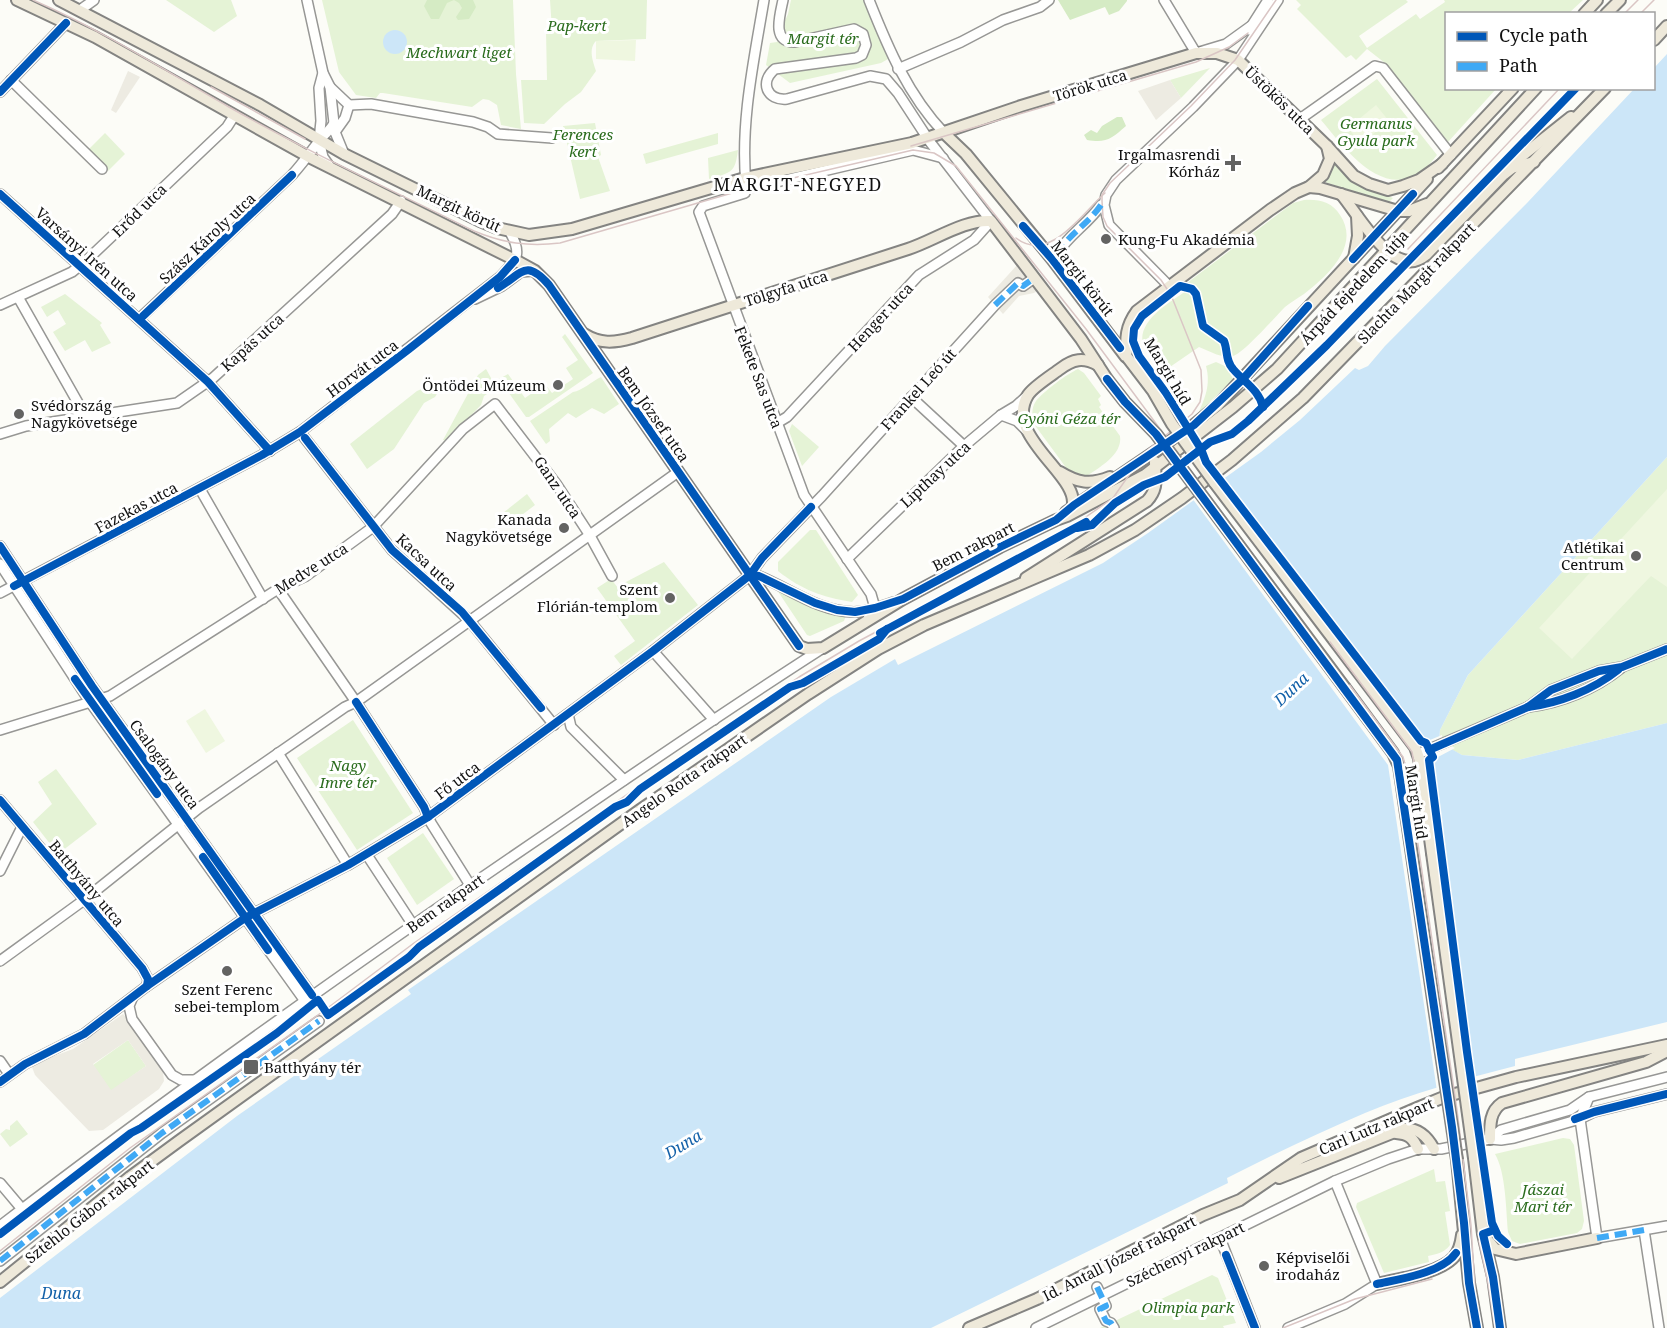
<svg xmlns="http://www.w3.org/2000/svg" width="1667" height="1328" viewBox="0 0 1667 1328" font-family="'Noto Serif',serif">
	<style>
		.green { fill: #e5f3d6 }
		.forest { fill: #d5ebc4 }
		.pitch { fill: #eff7e0 }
		.plaza { fill: #edebe2; fill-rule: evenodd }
		.water { fill: #cce6f8 }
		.pier { fill: #fcfcf7 }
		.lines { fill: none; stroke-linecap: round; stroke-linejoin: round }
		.minor-casing { stroke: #979795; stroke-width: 12 }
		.major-casing { stroke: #848482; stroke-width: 14 }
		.minor { stroke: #fffffe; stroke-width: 9 }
		.major { stroke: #eee9da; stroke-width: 10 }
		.tram { stroke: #dac6c5; stroke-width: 1.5 }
		.major-bridge-casing { stroke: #848482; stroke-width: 14; stroke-linecap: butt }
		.major-bridge { stroke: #eee9da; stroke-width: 10 }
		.quiet { stroke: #3fa9f5; stroke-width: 6; stroke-dasharray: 12 6; stroke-linecap: butt }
		.cycleway-casing { stroke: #fff; stroke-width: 11 }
		.cycleway { stroke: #0057b8; stroke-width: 8 }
		.poi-dot { fill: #636362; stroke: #fff; stroke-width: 2 }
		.labels { text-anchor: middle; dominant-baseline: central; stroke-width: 6; stroke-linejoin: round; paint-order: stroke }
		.park-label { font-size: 15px; font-style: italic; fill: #2a6c1d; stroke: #fff }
		.street-label { font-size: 15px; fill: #111; stroke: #fff }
		.poi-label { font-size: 15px; fill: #111; stroke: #fff; text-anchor: end }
		.water-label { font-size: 16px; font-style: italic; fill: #1361a9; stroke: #fff }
		.quarter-label { font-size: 18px; letter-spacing: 1.5px; fill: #111; stroke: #fff }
	</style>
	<rect width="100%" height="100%" fill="#fcfcf7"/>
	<!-- green -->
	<g class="green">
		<polygon points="166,0 231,0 237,16 214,32"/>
		<polygon points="322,0 513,0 516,74 521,129 501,125 497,105 489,100 483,99 472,107 383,93 380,93 376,98 356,95 339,72"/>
		<path d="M550,0H647L646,39L596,41C588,49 593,61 596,71L581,92L565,104L544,124L524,123L521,80H547L546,31L552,30Z"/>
		<polygon points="791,0 864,0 888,59 881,63 790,83 766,65 770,43 777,42 786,32 783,25 788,14"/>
		<polygon points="1296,0 1406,0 1408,2 1359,36 1367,48 1416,14 1420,19 1445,2 1444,0 1583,0 1569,13 1446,14 1446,88 1496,89 1448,142 1385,63 1367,49 1356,60 1351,55 1346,58 1297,9 1301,5"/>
		<polygon points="1210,68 1181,98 1170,80"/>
		<path d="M1377,79L1437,155C1432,161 1427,168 1421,172C1381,200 1343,146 1321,120Z"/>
		<polygon points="595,123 601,155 598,157 610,191 580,199 563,126"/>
		<polygon points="105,133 125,154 108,171 88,150"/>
		<polygon points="718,133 718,144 646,164 643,154"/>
		<path d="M738,150C735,174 731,172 709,179L708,158Z"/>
		<polygon points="1334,161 1358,184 1393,198 1388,203 1325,182 1324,180"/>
		<path d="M1304,200C1319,199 1332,202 1340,215C1361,246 1327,276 1304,294C1298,298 1291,302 1285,307C1276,316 1243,354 1233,356C1221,359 1210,351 1199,347L1167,369L1157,367C1153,361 1147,354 1144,348C1134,322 1169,303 1186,291L1187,283L1293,203Z"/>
		<polygon points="65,294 102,323 100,325 111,343 92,352 85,340 65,351 53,332 66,324 58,310 47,317 41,307"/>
		<polygon points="565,334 593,373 529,417 526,417 499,379 508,374 525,398 545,384 552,393 573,379 566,368 578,360 562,337"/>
		<path d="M1216,362L1227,367L1233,379L1198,414C1205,398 1211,385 1206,366Z"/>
		<polygon points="486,369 491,378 490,392 484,396 481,405 446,441 443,440 478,375"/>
		<path d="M1078,369L1084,373L1101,396L1098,399L1101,405L1099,407L1120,436C1123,455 1098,468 1084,478L1070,473L1034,424C1032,417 1031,408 1036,401C1044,391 1067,374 1078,369Z"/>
		<path d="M601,377L619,404L604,414L592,408L576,418L568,413L549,429L550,441L546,444L530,421L573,392C582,391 592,381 601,377Z"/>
		<polygon points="439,381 440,389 435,397 424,403 394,449 367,469 350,444 417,391"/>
		<polygon points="792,424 819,447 802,466 789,431"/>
		<polygon points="1667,457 1667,723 1518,760 1462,755 1439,743 1440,730 1468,675"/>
		<polygon points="527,494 535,505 510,524 503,513"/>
		<path d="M810,530H816L858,595L852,602C822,597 802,590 778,571V562Z"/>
		<polygon points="664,562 698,605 621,665 614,656 635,641 597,588 611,579 618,588 624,583"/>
		<polygon points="777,590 782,590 821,610 846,615 844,621 810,636 807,635"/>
		<polygon points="353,720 413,813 357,850 297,758"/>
		<polygon points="56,769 97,824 58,854 33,822 52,804 38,782"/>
		<polygon points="423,833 454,879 417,905 387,858"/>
		<polygon points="128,1040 146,1066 111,1091 93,1065"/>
		<polygon points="17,1120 28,1134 10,1147 0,1134 6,1129 10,1130 10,1126"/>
		<path d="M1563,1138L1570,1139L1574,1145L1584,1221L1582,1229L1577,1233L1520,1244L1512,1241L1508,1232C1506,1210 1506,1173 1495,1154Z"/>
		<path d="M1434,1169L1436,1182L1445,1181L1450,1211L1445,1212L1450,1245C1444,1253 1437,1254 1428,1256L1429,1262L1384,1273L1356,1207L1357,1203Z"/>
		<polygon points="1212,1275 1218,1278 1236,1323 1223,1326 1224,1328 1100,1328"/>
	</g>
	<!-- forest -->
	<g class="forest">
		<polygon points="427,0 473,0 476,7 469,19 458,20 456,17 462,8 459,3 454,0 447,3 439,19 431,19 424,6"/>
		<polygon points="1058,0 1127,0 1127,1 1119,11 1109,15 1105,7 1070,20"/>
		<path d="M1117,117H1122L1126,126C1111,139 1107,143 1087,140L1084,135L1091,130L1097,133L1102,126Z"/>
	</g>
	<!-- pitch -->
	<g class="pitch">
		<polygon points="636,40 635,61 596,59 596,41"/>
		<polygon points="1376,105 1389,121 1361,144 1348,128"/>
		<polygon points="1667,489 1667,587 1651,576 1572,659 1539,628"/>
		<polygon points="205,709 225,741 206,753 186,721"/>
	</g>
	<!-- plaza -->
	<g class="plaza">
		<polygon points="128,71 140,77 116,113 111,110"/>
		<polygon points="1170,80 1181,98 1156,120 1138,91"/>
		<polygon points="1019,263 1037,291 1034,293 1019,296 1003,314 988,297"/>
		<path d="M123,1014L132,1023L137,1034L163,1072L164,1081L159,1089L103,1130L89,1131L35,1075L32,1067L33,1064L73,1049ZM128,1040L146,1066L111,1090L93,1064Z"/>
	</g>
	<!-- water -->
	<g class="water">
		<circle cx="395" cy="42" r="12"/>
		<path d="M1667,54V457L1468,675L1440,730L1439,742L1462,755L1518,760L1667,723V1022L1515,1059V1066C1464,1079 1413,1093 1365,1113C1318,1133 1272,1155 1227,1178L1228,1183L931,1328H0V1298L237,1116L411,994L408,990L831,697L895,659L898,665L1103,563L1148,533L1261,452L1300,420L1355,368L1359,370L1368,366L1385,346L1527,203L1634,89L1654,88V68Z"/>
	</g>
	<!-- pier -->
	<polygon class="pier" points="1223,476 1422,737 1430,740 1442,735 1442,741 1455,748 1438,757 1434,765 1474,1080 1437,1091 1388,765 1192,498"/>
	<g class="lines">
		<defs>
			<g id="minor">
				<polyline points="307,0 323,73 330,87 335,132 344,154"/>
				<path d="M869,0C888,48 908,95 944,133"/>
				<polyline points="1164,0 1196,53 1226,44 1251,26"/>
				<polyline points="80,10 94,0"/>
				<polyline points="1249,30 1268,0"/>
				<polyline points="898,69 961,42 1003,20 1040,7 1049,0"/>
				<polyline points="323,73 319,88 321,121 319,140 323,157 330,167"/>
				<polyline points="11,80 102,169"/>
				<polyline points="330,87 349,105 345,118 335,132"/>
				<polyline points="0,92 66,23"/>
				<polyline points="349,105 371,104 473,122 488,127 498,134 552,138"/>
				<polyline points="1300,119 1375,66 1383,68 1451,155"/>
				<path d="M746,184C740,123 754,60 764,0"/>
				<polyline points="0,194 208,382 270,451"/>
				<path d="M1057,254C1068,235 1088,224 1101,205"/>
				<polyline points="1169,286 1109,225 1104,205 1106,195 1116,180 1193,107 1238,60 1278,0"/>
				<polyline points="18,297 86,417"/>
				<polyline points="475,299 502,286 521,272 534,271"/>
				<polyline points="0,305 72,272 89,258 227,127 234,116"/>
				<path d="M139,319L292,175C302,164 310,153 319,141C324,134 330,131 334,123"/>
				<polyline points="911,397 964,446"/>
				<polyline points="1001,415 1017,421 1026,430"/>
				<path d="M777,423L787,417L919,275L974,240L991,221L930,142L898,93L886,79L870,76L787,99C767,101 759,82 775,69L856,58L862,55L866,45L863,34L854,29L795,42C771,43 780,15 783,0"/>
				<polyline points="300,432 392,550 469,620 554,725"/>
				<polyline points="0,434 26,426 177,403 213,378 392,214 401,201"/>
				<polyline points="200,489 263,599"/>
				<polyline points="0,546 92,686 312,995"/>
				<polyline points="847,559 964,446 1001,415 1016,406 1027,396"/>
				<polyline points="0,564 90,702 305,1001"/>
				<path d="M750,575L759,576C789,588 819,612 854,612C867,612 882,606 894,602"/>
				<polyline points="278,589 356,702 424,807 431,823 470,885"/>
				<path d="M0,593L262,455L300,432L500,277C516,260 523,255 510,232"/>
				<polyline points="868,619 875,608 871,594 804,495 699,212 703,206 745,193 746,189 913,150 943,158"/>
				<polyline points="653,651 714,720"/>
				<path d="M1528,707C1561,703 1595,689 1621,668"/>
				<polyline points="568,714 571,727 624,780"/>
				<polyline points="0,730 110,696 278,589 306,576 373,527 463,429 495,404 557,485 589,534 612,576"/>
				<polyline points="278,753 348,865"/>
				<polyline points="1418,754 1528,707 1551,690 1599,671 1622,667 1667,649"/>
				<polyline points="0,800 142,968 148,979 147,986"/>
				<polyline points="367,855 413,925"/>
				<polyline points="0,871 22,827"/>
				<polyline points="0,961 84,900 199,808 345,707 356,702 678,472"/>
				<polyline points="132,999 129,1006 132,1019 172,1075 181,1080 196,1080"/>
				<polyline points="0,1061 9,1074"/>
				<polyline points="0,1082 25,1064 84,1034 147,986 245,918 348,865 428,817 653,651 750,575 762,558 822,496 995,305 1018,283 1023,286 1030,281"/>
				<polyline points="1589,1097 1580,1119 1597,1238 1667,1226"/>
				<polyline points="1490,1139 1501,1130 1570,1110 1589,1097 1667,1077"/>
				<polyline points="0,1183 22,1209"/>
				<path d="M0,1226C179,1088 363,958 550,831C640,769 731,707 823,648"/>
				<polyline points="1644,1230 1659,1328"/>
				<polyline points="1220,1238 1255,1328"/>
				<polyline points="0,1261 162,1133 319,1021"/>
				<polyline points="1097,1287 1106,1306 1100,1309 1106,1321 1111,1323 1114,1328"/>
				<polyline points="1036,1328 1335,1181 1388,1159 1418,1149 1441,1149 1490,1139 1501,1140 1514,1138 1580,1119 1594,1112 1667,1094"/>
				<polyline points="1288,1328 1345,1304 1377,1284 1335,1181"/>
			</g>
			<g id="major">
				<polyline points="17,0 95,37 309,157 515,260 535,271 549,285 799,646 807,649 823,648 903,599 1000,547 1056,520 1067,516 1145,475 1233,407 1277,369 1536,88"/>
				<polyline points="59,0 260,105 344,154 480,221 497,228 529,235 572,229 745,178 912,143 1021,106 1196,53 1217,53 1238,60 1327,146 1354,176 1369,184 1388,190 1403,186 1419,180 1442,164"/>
				<polyline points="1584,14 1597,0"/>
				<polyline points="1606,14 1620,0"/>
				<polyline points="1654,40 1667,26"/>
				<polyline points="944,133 966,154 1052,259 1126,357"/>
				<polyline points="1508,167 1571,117"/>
				<polyline points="1438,168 1513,88"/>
				<polyline points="1309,187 1320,188 1398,211 1409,211 1427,204"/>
				<path d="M1341,194C1359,215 1394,282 1426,255L1503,175L1512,168L1534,162"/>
				<polyline points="1354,258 1358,236 1357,216"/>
				<path d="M584,334C600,344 614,343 632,338C724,308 817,279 908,249C933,241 965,219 991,221L1081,339L1107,379"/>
				<path d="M1127,357C1125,338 1126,326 1137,311L1270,210L1295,193L1309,187L1323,175L1330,159L1327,146"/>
				<path d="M1060,472C1078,483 1090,485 1110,477"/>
				<polyline points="1214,482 1415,747 1419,758 1432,853"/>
				<path d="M1072,508C1083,477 1002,437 1028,395C1033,387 1052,375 1060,369C1073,359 1083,357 1098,365"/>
				<polyline points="1066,512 1194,425 1217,406 1427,179"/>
				<path d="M1026,578L1147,501C1159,488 1155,478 1155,462"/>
				<polyline points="1345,688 1393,753 1399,766 1437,1027"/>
				<path d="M1396,1133C1409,1134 1413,1138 1418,1149"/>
				<path d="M1490,1139C1490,1124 1490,1111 1502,1103L1646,1062L1667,1051"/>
				<polyline points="1474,1158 1483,1234 1493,1277 1500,1328"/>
				<polyline points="1457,1160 1469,1283 1477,1328"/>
				<path d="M1279,1178L1402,1129C1418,1127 1427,1136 1434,1149"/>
				<polyline points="1485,1237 1495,1249 1516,1254 1597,1238"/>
				<polyline points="0,1282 130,1177 179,1141 640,810 808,694 878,649 924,625 1089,555 1135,530 1182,498 1232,460 1303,398 1605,88"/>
				<path d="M1377,1284C1398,1279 1440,1273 1454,1257C1459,1251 1461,1243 1462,1235"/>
				<polyline points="969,1328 1037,1299 1203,1215 1240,1200 1301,1158 1417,1108 1444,1097 1516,1077 1667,1045"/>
			</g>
		</defs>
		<!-- minor casing -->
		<use href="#minor" class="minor-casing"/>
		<!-- major casing -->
		<use href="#major" class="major-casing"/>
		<!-- minor -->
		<use href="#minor" class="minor"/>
		<!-- major -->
		<use href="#major" class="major"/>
		<!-- tram -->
		<g class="tram">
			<path d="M33,0C102,30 164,70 229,107C308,152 392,190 474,231C503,243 528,247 560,243L746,189L913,150L934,153L956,166L1086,329L1403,757L1408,776L1457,1110L1471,1225L1475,1290L1481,1328"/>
			<polyline points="1624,14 1638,0"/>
			<polyline points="1640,14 1654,0"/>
			<polyline points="211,87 305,139"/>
			<polyline points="911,146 1196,62 1229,47 1248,33"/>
			<path d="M1016,238C1050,264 1082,213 1105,193"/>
			<polyline points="1408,249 1560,88"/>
			<polyline points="1330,642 1412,752 1416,774"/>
			<polyline points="1479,1241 1488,1283 1495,1328"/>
			<polyline points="0,1251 130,1148 325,1010 414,943 724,727 799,677 859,641 1055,536 1083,519 1113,498 1145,452 1192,414 1200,402 1202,391 1201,370 1171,295 1161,280 1107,226 1103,217 1102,201 1102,195 1110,183 1191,106 1235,60 1276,0"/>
			<polyline points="1283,1328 1355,1299 1432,1279"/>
		</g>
		<defs>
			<g id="major-bridge">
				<polyline points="1127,357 1153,391 1172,424 1214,482"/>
				<polyline points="1107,379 1125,402 1156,434 1345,688"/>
				<polyline points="1432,853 1474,1158"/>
				<polyline points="1437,1027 1457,1160"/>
			</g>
		</defs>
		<!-- major-bridge casing -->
		<use href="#major-bridge" class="major-bridge-casing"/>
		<!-- major-bridge -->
		<use href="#major-bridge" class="major-bridge"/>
		<!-- quiet -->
		<g class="quiet">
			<path d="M1057,254C1068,235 1088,224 1101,205"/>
			<polyline points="995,305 1018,283 1023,286 1030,281"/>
			<polyline points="1597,1238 1644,1230"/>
			<polyline points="0,1261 162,1133 319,1021"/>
			<polyline points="1097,1287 1106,1306 1100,1309 1106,1321 1111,1323 1114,1328"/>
		</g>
		<defs>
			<g id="cycleway">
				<polyline points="0,92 66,23"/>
				<polyline points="0,194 208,382 270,451"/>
				<polyline points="1023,226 1052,259 1120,348"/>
				<polyline points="1353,259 1413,194"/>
				<path d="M498,288C522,274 525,258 549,285L799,646"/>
				<polyline points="143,316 292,175"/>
				<polyline points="1107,379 1125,402 1156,434 1397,760 1452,1127 1464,1223 1469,1283 1477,1328"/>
				<path d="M1263,407C1259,390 1244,382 1233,369C1225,360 1228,351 1224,341L1203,326L1196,294L1192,289L1180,286L1142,316L1134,329L1133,341L1139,356L1166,393L1201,449L1206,462L1421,741L1426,743L1433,757L1429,760L1467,1052L1492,1223L1498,1236L1507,1244"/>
				<polyline points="305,438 392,550 462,612 541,708"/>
				<polyline points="1077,528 1092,525 1115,503 1144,485 1165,477 1210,442 1232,434 1248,421 1327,345 1576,88"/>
				<polyline points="0,546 92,686 312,995"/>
				<polyline points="750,575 759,576 815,603 837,610 855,612 875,608 903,599 1000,547 1056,520 1074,505 1194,425 1243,379 1308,306"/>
				<polyline points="14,586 262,455 300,432 409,349 500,277 515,260"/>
				<polyline points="880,633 1086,522"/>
				<polyline points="75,679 157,794"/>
				<polyline points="356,702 424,807 428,817"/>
				<path d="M1528,707C1559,703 1593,690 1618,670"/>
				<polyline points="1429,750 1528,707 1551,690 1599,671 1622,667 1667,649"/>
				<polyline points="0,800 142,968 148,979 147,986"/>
				<polyline points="203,857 268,950"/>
				<polyline points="0,1082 25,1064 84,1034 147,986 245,918 348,865 428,817 653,651 750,575 762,558 811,507"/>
				<polyline points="1575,1119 1594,1112 1667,1094"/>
				<polyline points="1494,1230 1483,1234 1493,1277 1500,1328"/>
				<polyline points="0,1234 131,1133 141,1128 277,1033 314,1003 318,1000 328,1015 409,957 419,947 615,807 627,802 640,789 790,687 803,683 879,639 887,629"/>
				<polyline points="1226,1255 1255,1328"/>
				<path d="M1377,1284C1400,1279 1442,1273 1456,1253"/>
			</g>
		</defs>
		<!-- cycleway casing -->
		<use href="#cycleway" class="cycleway-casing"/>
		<!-- cycleway -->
		<use href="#cycleway" class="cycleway"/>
	</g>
	<!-- markers -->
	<g class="poi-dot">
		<path d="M1230 154h6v6h6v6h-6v6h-6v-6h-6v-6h6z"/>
		<circle cx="1106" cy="239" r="6"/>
		<circle cx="558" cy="385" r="6"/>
		<circle cx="19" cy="414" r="6"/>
		<circle cx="564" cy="528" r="6"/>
		<circle cx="1636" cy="556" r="6"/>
		<circle cx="670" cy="598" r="6"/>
		<circle cx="227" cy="971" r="6"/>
		<rect x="243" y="1059" width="16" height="16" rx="3"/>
		<circle cx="1264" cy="1266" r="6"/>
	</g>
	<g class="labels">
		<!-- park labels -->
		<g class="park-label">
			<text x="577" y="25">Pap-kert</text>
			<text x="823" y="38">Margit tér</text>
			<text x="459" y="52">Mechwart liget</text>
			<text x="1376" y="123">Germanus<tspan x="1376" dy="17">Gyula park</tspan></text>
			<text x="583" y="134">Ferences<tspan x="583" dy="17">kert</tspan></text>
			<text x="1069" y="418">Gyóni Géza tér</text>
			<text x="348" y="765">Nagy<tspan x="348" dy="17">Imre tér</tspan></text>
			<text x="1543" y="1189">Jászai<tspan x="1543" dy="17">Mari tér</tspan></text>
			<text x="1188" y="1307">Olimpia park</text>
		</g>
		<!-- street labels -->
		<g class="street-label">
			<text transform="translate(1090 85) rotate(-17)">Török utca</text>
			<text transform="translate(1280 100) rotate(44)">Üstökös utca</text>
			<text transform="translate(459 208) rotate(25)">Margit körút</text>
			<text transform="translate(139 210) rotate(-44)">Erőd utca</text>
			<text transform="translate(207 238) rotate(-43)">Szász Károly utca</text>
			<text transform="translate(87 254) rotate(42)">Varsányi Irén utca</text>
			<text transform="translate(1083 278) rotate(52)">Margit körút</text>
			<text transform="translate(1416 283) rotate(-46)">Slachta Margit rakpart</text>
			<text transform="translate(1354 287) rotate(-47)">Árpád fejedelem útja</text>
			<text transform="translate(786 288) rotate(-18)">Tölgyfa utca</text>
			<text transform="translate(880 317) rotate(-47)">Henger utca</text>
			<text transform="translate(252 342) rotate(-42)">Kapás utca</text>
			<text transform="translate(362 368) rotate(-37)">Horvát utca</text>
			<text transform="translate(1168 371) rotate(59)">Margit híd</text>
			<text transform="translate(759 377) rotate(69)">Fekete Sas utca</text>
			<text transform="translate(918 389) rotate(-48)">Frankel Leó út</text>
			<text transform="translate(654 414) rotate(55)">Bem József utca</text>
			<text transform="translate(935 474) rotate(-43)">Lipthay utca</text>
			<text transform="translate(558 487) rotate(56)">Ganz utca</text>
			<text transform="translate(136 507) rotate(-28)">Fazekas utca</text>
			<text transform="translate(973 546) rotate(-27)">Bem rakpart</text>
			<text transform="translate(427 562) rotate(43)">Kacsa utca</text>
			<text transform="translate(311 568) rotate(-32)">Medve utca</text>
			<text transform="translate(165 764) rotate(54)">Csalogány utca</text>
			<text transform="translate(457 780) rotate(-37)">Fő utca</text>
			<text transform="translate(684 780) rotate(-35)">Angelo Rotta rakpart</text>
			<text transform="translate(1417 802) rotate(81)">Margit híd</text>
			<text transform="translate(87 883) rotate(50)">Batthyány utca</text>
			<text transform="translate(445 903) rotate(-35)">Bem rakpart</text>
			<text transform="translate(1376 1126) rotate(-23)">Carl Lutz rakpart</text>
			<text transform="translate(89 1211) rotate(-38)">Sztehlo Gábor rakpart</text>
			<text transform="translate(1185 1254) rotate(-26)">Széchenyi rakpart</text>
			<text transform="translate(1119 1258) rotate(-27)">Id. Antall József rakpart</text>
		</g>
		<!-- poi labels -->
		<g class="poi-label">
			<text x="1220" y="154">Irgalmasrendi<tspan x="1220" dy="17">Kórház</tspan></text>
			<text x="1118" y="239" text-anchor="start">Kung-Fu Akadémia</text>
			<text x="546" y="385">Öntödei Múzeum</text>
			<text x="31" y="405" text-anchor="start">Svédország<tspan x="31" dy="17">Nagykövetsége</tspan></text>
			<text x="552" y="519">Kanada<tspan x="552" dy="17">Nagykövetsége</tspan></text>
			<text x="1624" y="547">Atlétikai<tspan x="1624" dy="17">Centrum</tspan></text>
			<text x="658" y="589">Szent<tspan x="658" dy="17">Flórián-templom</tspan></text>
			<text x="227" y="989" text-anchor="middle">Szent Ferenc<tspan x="227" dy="17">sebei-templom</tspan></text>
			<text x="264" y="1067" text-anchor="start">Batthyány tér</text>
			<text x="1276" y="1257" text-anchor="start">Képviselői<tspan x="1276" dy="17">irodaház</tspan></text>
		</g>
		<!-- water labels -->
		<g class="water-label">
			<text transform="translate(1291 689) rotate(-43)">Duna</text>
			<text transform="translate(683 1144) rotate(-31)">Duna</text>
			<text x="61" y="1293">Duna</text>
		</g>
		<!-- quarter labels -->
		<g class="quarter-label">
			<text x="798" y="184">MARGIT-NEGYED</text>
		</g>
	</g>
	<!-- legend -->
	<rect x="1445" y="12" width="210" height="78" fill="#ffffff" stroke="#a0a0a0" stroke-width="1.5"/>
	<rect x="1457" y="32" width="30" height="9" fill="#0057b8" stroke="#a0a0a0" stroke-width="1.5"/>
	<text x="1499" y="42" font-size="18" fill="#111111">Cycle path</text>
	<rect x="1457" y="62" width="30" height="9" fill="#3fa9f5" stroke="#a0a0a0" stroke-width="1.5"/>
	<text x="1499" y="72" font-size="18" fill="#111111">Path</text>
</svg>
